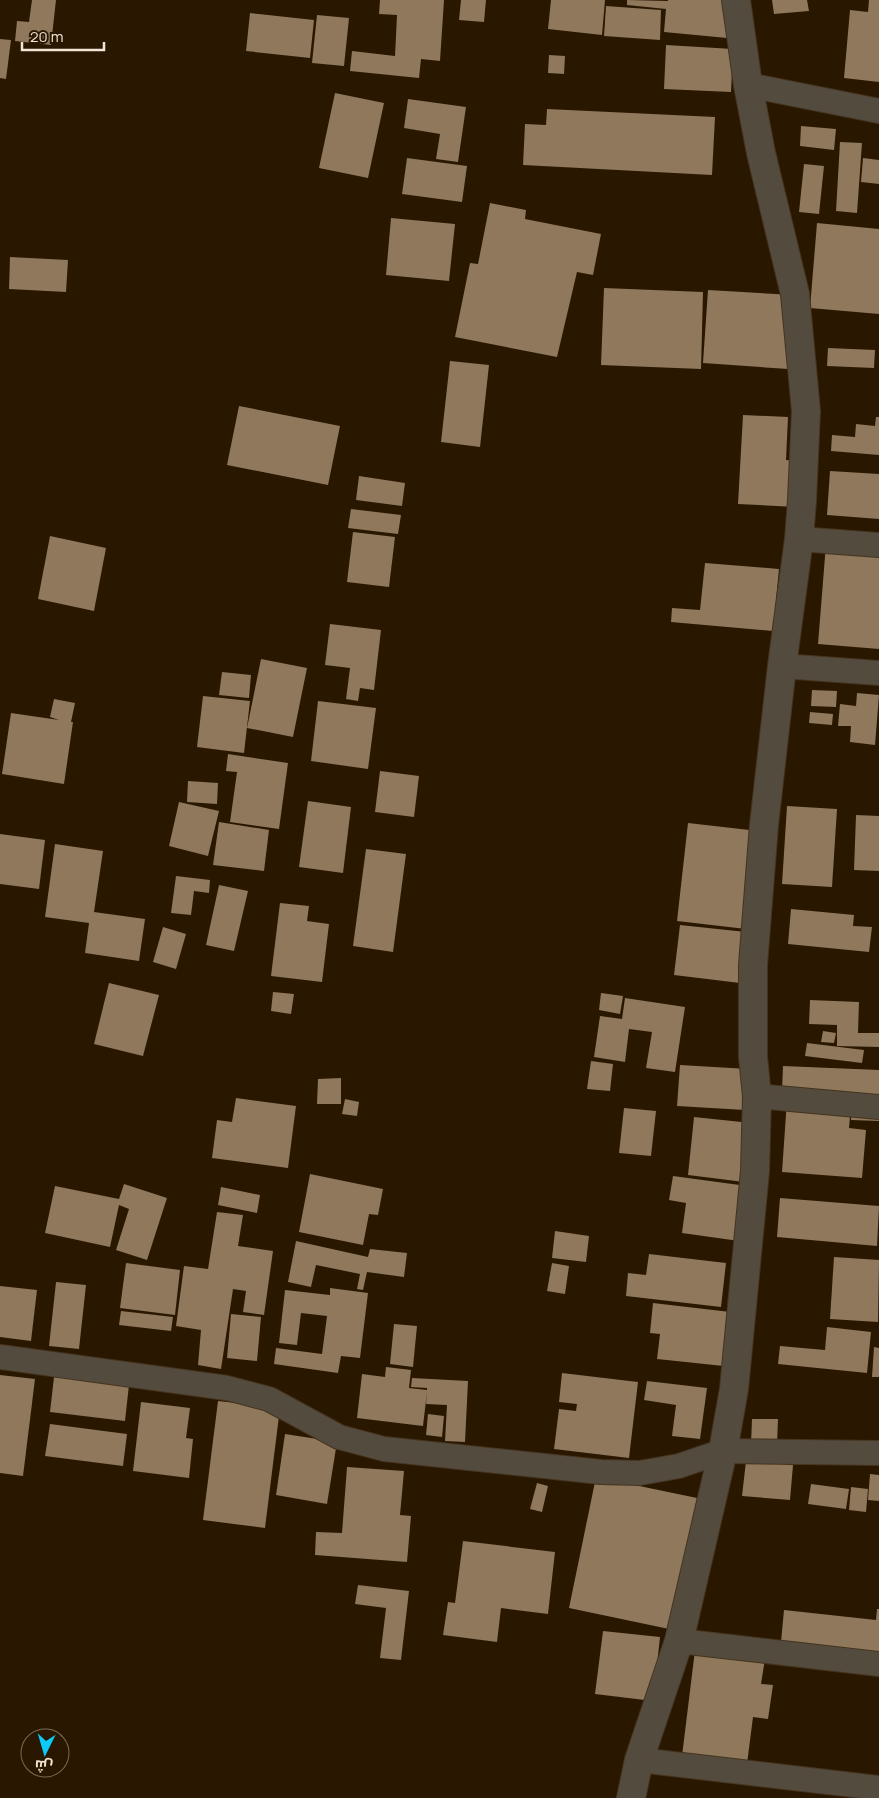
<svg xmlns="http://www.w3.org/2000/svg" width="879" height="1798" viewBox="0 0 879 1798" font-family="Manrope,Cairo,sans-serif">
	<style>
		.building { fill: #8f785c }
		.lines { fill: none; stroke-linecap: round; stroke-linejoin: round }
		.minor-casing { stroke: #45341e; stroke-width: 26 }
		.tertiary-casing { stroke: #45341e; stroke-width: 30 }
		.minor { stroke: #544b3f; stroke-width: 24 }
		.tertiary { stroke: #544b3f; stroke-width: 28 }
	</style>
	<rect width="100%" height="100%" fill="#291700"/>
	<!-- building -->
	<g class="building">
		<polygon points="32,0 56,0 51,45 15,41 17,21 29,22"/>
		<polygon points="380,0 444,0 440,61 421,59 419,78 350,71 352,51 395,56 397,15 379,14"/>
		<polygon points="461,0 486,0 484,22 459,20"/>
		<polygon points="551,0 605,0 602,35 548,29"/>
		<polygon points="627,0 668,1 668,0 730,0 727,38 664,32 666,9 627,5"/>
		<polygon points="772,0 807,0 809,11 774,14"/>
		<polygon points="869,0 879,0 879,82 844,78 850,10 868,12"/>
		<polygon points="606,6 661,10 660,40 604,36"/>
		<polygon points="250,13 314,20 310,58 246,51"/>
		<polygon points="317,15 349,18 344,66 312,63"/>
		<polygon points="0,39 11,40 6,79 0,78"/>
		<polygon points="666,45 733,49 731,92 664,89"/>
		<polygon points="549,55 565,56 564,74 548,73"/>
		<polygon points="335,93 384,103 368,178 319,168"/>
		<polygon points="408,99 466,107 458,162 436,159 440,134 404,128"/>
		<polygon points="547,109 715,117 712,175 523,165 525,124 546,125"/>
		<polygon points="801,126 836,129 834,150 800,146"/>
		<polygon points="840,142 862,143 857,213 836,211"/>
		<polygon points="407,158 467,166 462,202 402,194"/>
		<polygon points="863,158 879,160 879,184 861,182"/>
		<polygon points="804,164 824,166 819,214 799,212"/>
		<polygon points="490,203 526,210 525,219 601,234 593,275 577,272 557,357 455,337 470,263 478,264"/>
		<polygon points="391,218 455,224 449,281 386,275"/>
		<polygon points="817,223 879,229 879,314 810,308"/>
		<polygon points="10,257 68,260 66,292 9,289"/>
		<polygon points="604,288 703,292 701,369 601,365"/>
		<polygon points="708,290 793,295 788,369 703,363"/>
		<polygon points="828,348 875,350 874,368 827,366"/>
		<polygon points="450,361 489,365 480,447 441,442"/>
		<polygon points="239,406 340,426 328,485 227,465"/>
		<polygon points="743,415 788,417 786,460 798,461 796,507 738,504"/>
		<polygon points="876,417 879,417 879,455 831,451 832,435 855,437 856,424 875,426"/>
		<polygon points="830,471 879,474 879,519 827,515"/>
		<polygon points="359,476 405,483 402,506 356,500"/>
		<polygon points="351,509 401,515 398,534 348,528"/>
		<polygon points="353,532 395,537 389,587 347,582"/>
		<polygon points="50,536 106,548 94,611 38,599"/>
		<polygon points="826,544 879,548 879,649 818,644"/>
		<polygon points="705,563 779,569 773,631 671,622 672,608 700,610"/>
		<polygon points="330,624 381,630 374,690 360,688 358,701 346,699 350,668 325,665"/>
		<polygon points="261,659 307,668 293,737 247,728"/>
		<polygon points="222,672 251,675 249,698 219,695"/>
		<polygon points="812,690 837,691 836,707 811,706"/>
		<polygon points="857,693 879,695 875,745 850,742 851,726 838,726 840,704 856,706"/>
		<polygon points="203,696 250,701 244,753 197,747"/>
		<polygon points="54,699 75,703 71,722 73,722 64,784 2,774 11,713 59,720 50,717"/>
		<polygon points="318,701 376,708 368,769 311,761"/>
		<polygon points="810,712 833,714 832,725 809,723"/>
		<polygon points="228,754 288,763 279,829 230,822 237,772 226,771"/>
		<polygon points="380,771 419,776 414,817 375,812"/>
		<polygon points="188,781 218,783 217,804 187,802"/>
		<polygon points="308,801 351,807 343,873 299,867"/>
		<polygon points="179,802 219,811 208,856 169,846"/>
		<polygon points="787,806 837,809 832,887 782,884"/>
		<polygon points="856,815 879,816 879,871 854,870"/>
		<polygon points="219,822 269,830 264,871 213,865"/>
		<polygon points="688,823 758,831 746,929 677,921"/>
		<polygon points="0,834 45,840 39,889 0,884"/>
		<polygon points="55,844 103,851 94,912 145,919 139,961 85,953 89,923 45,917"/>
		<polygon points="366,849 406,854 393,952 353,946"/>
		<polygon points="176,876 210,880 209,893 194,891 191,915 171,913"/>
		<polygon points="219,885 248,891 234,951 206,945"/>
		<polygon points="280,903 309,906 307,921 329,924 322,982 271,976"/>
		<polygon points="791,909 854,915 853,926 872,927 869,952 788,944"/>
		<polygon points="680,925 746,932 740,983 674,975"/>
		<polygon points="163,927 186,934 176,969 153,962"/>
		<polygon points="109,983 159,995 143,1056 94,1044"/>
		<polygon points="273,992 294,994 291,1014 271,1011"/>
		<polygon points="601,993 623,996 620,1014 599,1010"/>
		<polygon points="625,998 685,1007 675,1072 646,1068 652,1032 629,1029 625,1062 594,1057 600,1016 622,1019"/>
		<polygon points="810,1000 859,1002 858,1033 879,1033 879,1047 837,1046 837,1025 809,1024"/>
		<polygon points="823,1031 836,1033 834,1043 821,1042"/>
		<polygon points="807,1043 864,1050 862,1063 805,1056"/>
		<polygon points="591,1061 613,1064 610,1091 587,1089"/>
		<polygon points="680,1065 748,1069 745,1110 677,1106"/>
		<polygon points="783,1066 879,1070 879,1095 782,1091"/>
		<polygon points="341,1078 341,1104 317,1104 318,1079"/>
		<polygon points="236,1098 296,1106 288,1168 212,1158 217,1120 232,1122"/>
		<polygon points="345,1099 359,1102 357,1116 342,1114"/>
		<polygon points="787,1100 851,1105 849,1128 866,1130 862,1178 782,1172"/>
		<polygon points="852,1103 879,1104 879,1121 851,1120"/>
		<polygon points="624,1108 656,1111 651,1156 619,1153"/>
		<polygon points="694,1117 751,1123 744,1182 688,1175"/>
		<polygon points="310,1174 383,1189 378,1215 369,1214 363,1245 299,1232"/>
		<polygon points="673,1176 747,1186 739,1241 682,1233 686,1203 669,1200"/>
		<polygon points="124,1184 167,1198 147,1260 116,1250 129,1209 119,1205 110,1247 45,1233 55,1186 119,1199"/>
		<polygon points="221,1187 260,1195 257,1213 218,1205"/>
		<polygon points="780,1198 879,1206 877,1246 777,1237"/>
		<polygon points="217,1212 243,1215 238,1246 273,1251 264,1315 243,1312 246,1291 233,1289 221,1369 198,1365 201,1330 176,1326 184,1266 208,1269"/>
		<polygon points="555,1231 589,1236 586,1262 552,1258"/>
		<polygon points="296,1241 368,1257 370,1249 407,1253 404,1277 367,1272 363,1290 357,1289 360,1274 316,1265 311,1287 288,1282"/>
		<polygon points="649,1254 726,1263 721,1307 626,1296 628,1273 646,1275"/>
		<polygon points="834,1257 879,1260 878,1322 830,1319"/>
		<polygon points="126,1263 180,1270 175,1315 120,1308"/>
		<polygon points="552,1263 569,1266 565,1294 547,1291"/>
		<polygon points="56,1282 86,1285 79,1349 49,1346"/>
		<polygon points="0,1286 37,1290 31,1341 0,1337"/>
		<polygon points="330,1288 368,1293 360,1358 341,1356 338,1373 274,1364 276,1348 322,1354 327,1316 301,1313 297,1345 279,1343 285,1290 330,1295"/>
		<polygon points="653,1303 739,1313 733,1367 657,1359 660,1334 650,1333"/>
		<polygon points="121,1311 173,1317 171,1331 119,1325"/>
		<polygon points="231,1314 261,1317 257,1361 227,1358"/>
		<polygon points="394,1324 417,1326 413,1367 390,1364"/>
		<polygon points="827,1327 871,1332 867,1373 778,1364 780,1346 825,1350"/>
		<polygon points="874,1347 879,1348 879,1377 872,1377"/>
		<polygon points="386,1367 411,1370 409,1388 427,1390 427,1388 411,1387 412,1378 468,1381 465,1442 445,1441 447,1405 426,1404 427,1392 423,1426 357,1418 362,1374 385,1377"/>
		<polygon points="562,1373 638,1382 629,1458 554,1449 559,1409 576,1411 577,1404 559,1402"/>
		<polygon points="0,1375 35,1379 23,1476 0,1473"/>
		<polygon points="54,1377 129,1385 125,1421 50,1412"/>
		<polygon points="647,1381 707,1388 700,1439 672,1436 676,1405 644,1400"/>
		<polygon points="218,1401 280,1408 265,1528 203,1520"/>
		<polygon points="141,1402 190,1408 186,1438 193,1439 189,1478 133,1471"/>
		<polygon points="428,1414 444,1416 442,1437 426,1435"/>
		<polygon points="752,1419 778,1419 777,1445 751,1444"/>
		<polygon points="50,1424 127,1434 123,1466 45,1456"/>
		<polygon points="285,1434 337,1442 327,1504 276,1495"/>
		<polygon points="746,1461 793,1465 790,1500 742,1496"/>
		<polygon points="347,1467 404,1471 400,1515 411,1516 407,1562 315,1555 316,1532 342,1533"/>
		<polygon points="870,1474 879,1475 879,1501 868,1500"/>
		<polygon points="596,1477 697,1498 669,1629 569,1608"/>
		<polygon points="537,1483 548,1486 542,1512 530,1509"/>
		<polygon points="811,1484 849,1489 846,1509 808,1504"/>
		<polygon points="851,1487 868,1489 866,1512 849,1510"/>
		<polygon points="463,1541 555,1552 548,1614 501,1608 497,1642 443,1635 448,1602 455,1603"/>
		<polygon points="358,1585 409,1591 401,1660 380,1658 386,1608 355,1604"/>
		<polygon points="877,1609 879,1609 879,1653 781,1642 784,1610 876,1620"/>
		<polygon points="603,1631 660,1637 653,1701 595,1694"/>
		<polygon points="695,1650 765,1659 761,1684 773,1685 768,1719 753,1717 747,1764 682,1756"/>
	</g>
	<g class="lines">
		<defs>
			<g id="minor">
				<polyline points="748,85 879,111"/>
				<polyline points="799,539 879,545"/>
				<polyline points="782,666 879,673"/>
				<polyline points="757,1096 879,1107"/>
				<polyline points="0,1357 227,1388 269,1399 339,1437 384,1449 601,1472 640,1473 679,1466 723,1451 879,1453"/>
				<polyline points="679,1641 879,1664"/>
				<polyline points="639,1760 879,1788"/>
			</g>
			<polyline id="tertiary" points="631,1798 639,1760 679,1641 723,1451 734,1389 755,1171 757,1096 753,1057 753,965 764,825 782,666 799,539 802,500 806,411 795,294 761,153 748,85 736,0"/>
		</defs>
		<!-- minor casing -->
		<use href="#minor" class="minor-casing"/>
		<!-- tertiary casing -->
		<use href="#tertiary" class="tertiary-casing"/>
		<!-- minor -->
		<use href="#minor" class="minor"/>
		<!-- tertiary -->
		<use href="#tertiary" class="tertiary"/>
	</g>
	<!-- north arrow -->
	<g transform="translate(45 1753) rotate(185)"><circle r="24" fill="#291700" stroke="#7a6a56"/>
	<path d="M0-4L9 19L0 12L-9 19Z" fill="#0ecafa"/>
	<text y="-8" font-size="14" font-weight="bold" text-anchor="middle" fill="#f3e6d6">ش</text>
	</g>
	<!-- scale -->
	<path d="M22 42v8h82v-8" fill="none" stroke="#f3e6d6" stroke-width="2.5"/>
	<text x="30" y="42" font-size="15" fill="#f3e6d6" stroke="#291700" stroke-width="4" paint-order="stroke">20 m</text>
</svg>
